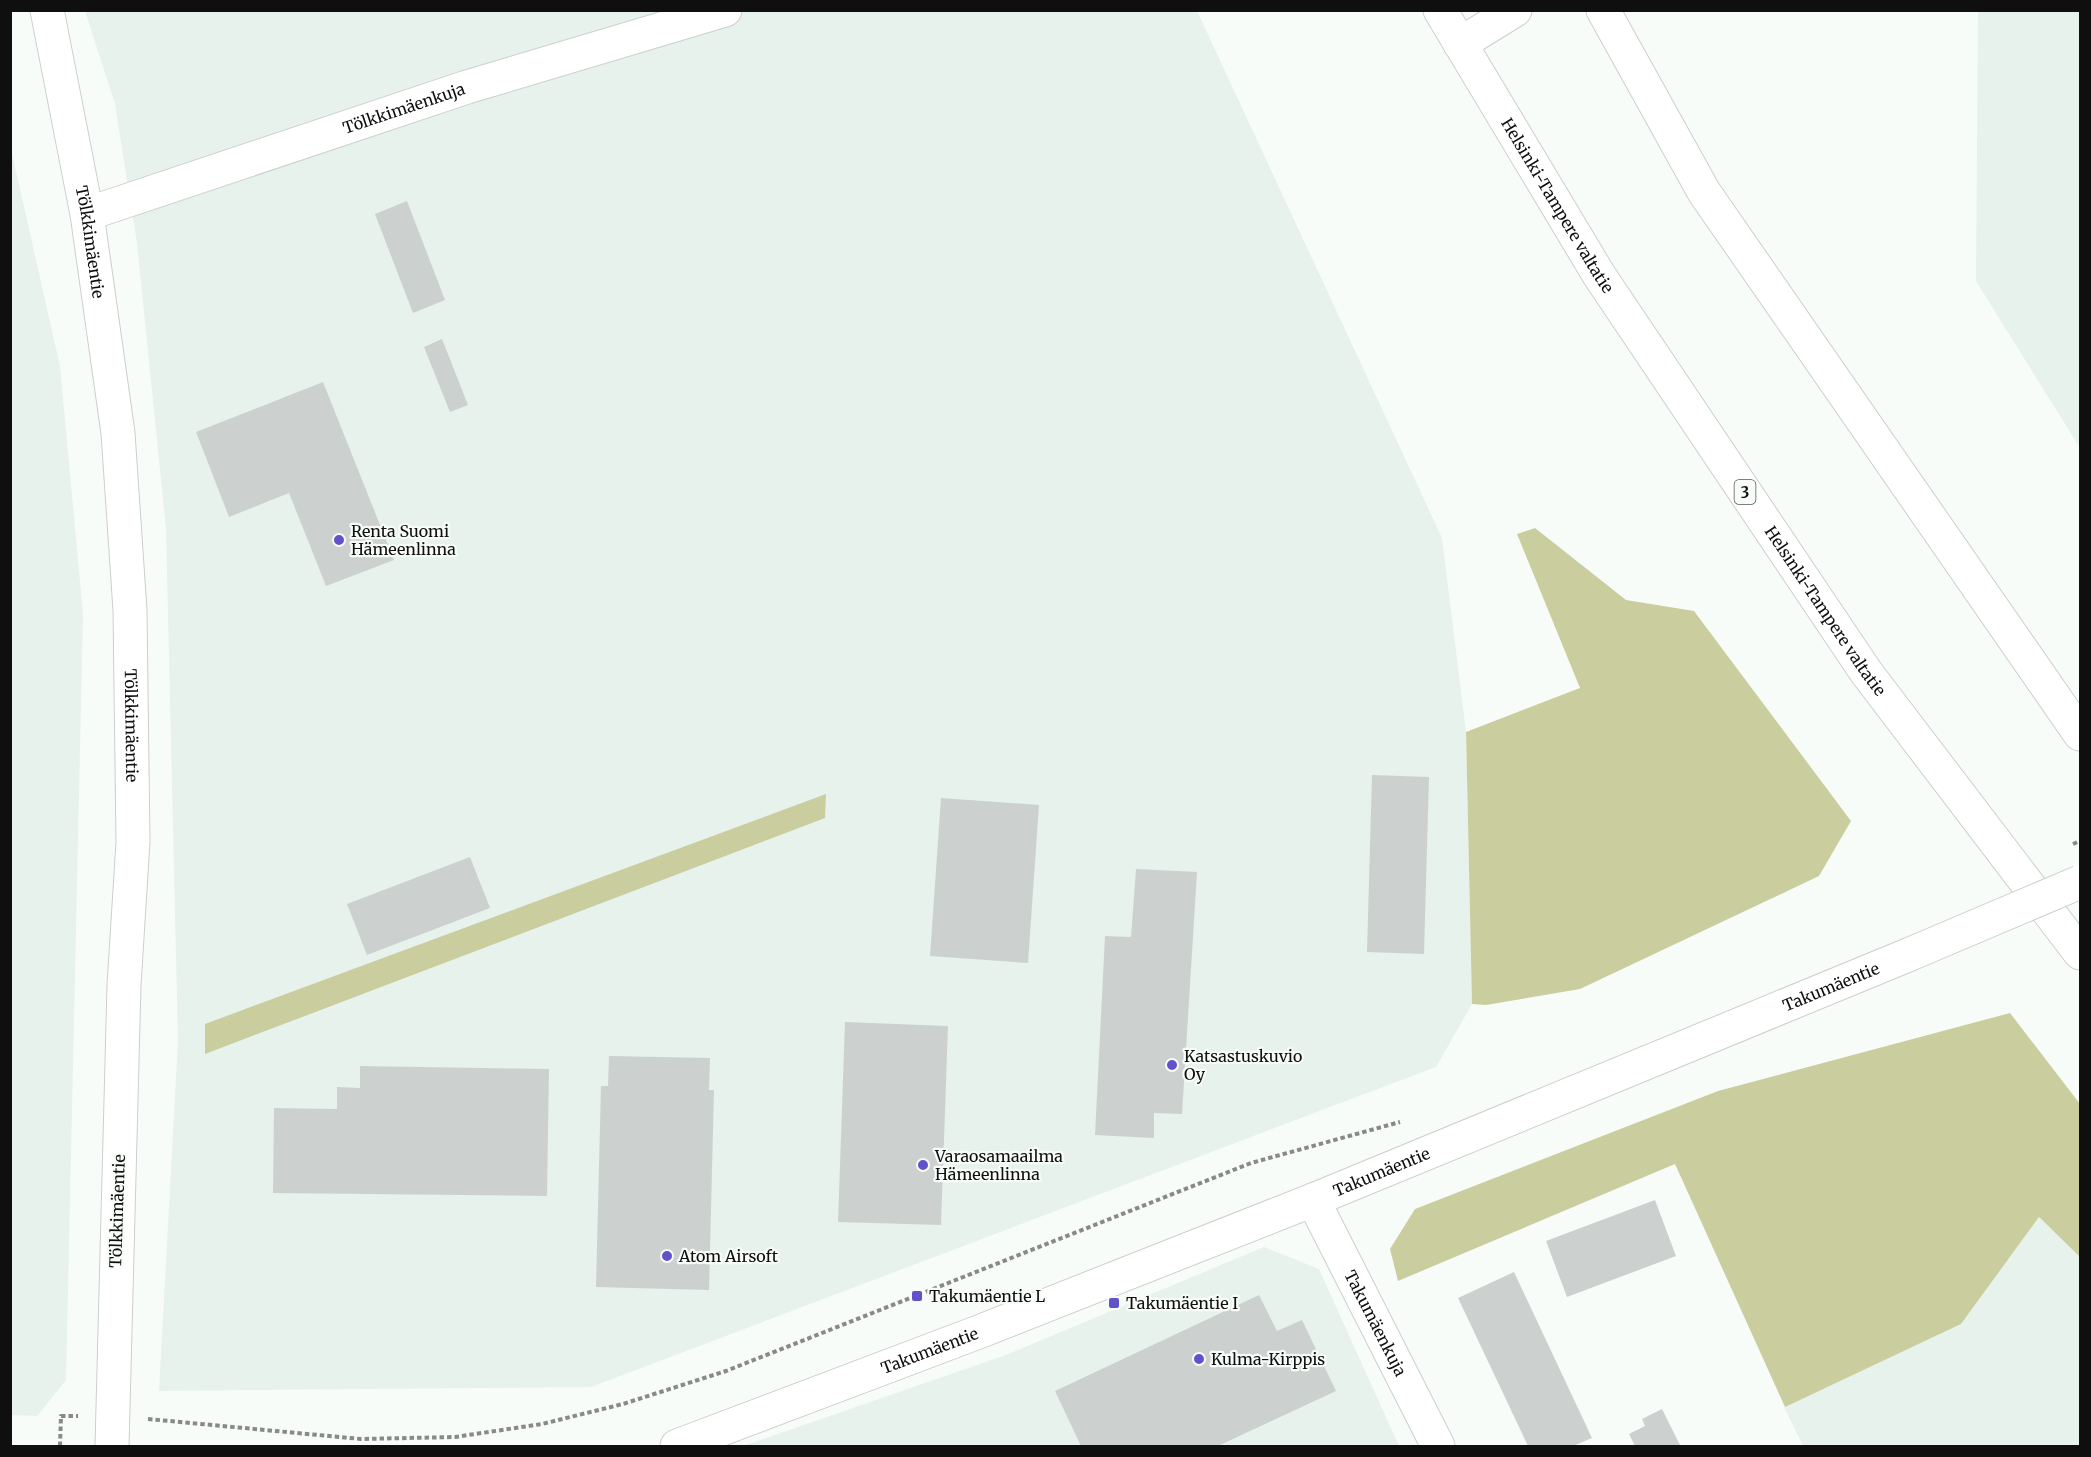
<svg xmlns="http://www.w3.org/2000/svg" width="2091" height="1457" viewBox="0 0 2091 1457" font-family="Merriweather,serif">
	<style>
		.built { fill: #e6f2eb }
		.green { fill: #cace9e }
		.building { fill: #ccd1d0 }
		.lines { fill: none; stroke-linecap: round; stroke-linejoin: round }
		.minor-casing { stroke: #cbcfcd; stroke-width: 35 }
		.highway-casing { stroke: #cbcfcd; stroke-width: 35 }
		.path { stroke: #888a88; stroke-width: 4; stroke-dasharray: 4.5 3; stroke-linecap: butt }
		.minor { stroke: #fff; stroke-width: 33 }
		.highway { stroke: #fff; stroke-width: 33 }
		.minor-bridge-casing { stroke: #cbcfcd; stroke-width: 35; stroke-linecap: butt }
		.path-bridge { stroke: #888a88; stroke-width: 4; stroke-dasharray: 4.5 3; stroke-linecap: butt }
		.minor-bridge { stroke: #fff; stroke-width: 33 }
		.poi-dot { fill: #6351ca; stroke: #f8fcf9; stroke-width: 2 }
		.labels { text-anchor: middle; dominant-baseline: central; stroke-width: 4.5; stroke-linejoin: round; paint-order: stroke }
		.shield { fill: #f8fcf9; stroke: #545654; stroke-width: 1.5 }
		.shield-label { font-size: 15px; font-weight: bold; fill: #0e0f0e }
		.street-label { font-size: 16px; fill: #0e0f0e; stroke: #f8fcf9 }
		.poi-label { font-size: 16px; fill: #0e0f0e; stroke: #f8fcf9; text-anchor: start }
	</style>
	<rect width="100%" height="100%" fill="#f8fcf9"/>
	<!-- built -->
	<g class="built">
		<polygon points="85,11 1197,11 1442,538 1466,732 1472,1004 1436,1067 591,1387 159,1391 178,1041 166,529 137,243 115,104"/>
		<polygon points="1978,11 2080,11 2080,448 1976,281"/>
		<polygon points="10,145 60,366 83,614 66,1380 37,1416 10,1415"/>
		<polygon points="2039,1217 2080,1257 2080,1446 1803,1446 1784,1407 1961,1324"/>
		<polygon points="1264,1247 1319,1269 1399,1446 743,1446 1006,1355"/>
	</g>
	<!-- green -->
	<g class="green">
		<polygon points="1535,528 1626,600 1694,611 1851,821 1819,876 1580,989 1486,1005 1472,1004 1466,732 1580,688 1517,534"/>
		<polygon points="826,794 825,818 205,1054 205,1024"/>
		<polygon points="2010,1013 2080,1104 2080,1257 2039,1217 1961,1324 1785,1407 1675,1164 1398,1281 1390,1249 1415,1209 1718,1091"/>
	</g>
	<!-- building -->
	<g class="building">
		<polygon points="407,201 445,300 413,313 375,214"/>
		<polygon points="442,339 468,405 450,412 424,347"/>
		<polygon points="323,382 394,560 326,586 289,493 229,517 196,432"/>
		<polygon points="1372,775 1429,777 1424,954 1367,952"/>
		<polygon points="941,798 1039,805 1028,963 930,956"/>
		<polygon points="470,857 490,908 367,955 347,904"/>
		<polygon points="1136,869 1197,872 1182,1114 1154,1113 1154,1138 1095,1135 1105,936 1131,937"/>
		<polygon points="845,1022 948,1026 941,1225 838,1222"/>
		<polygon points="609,1056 710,1058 709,1090 714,1090 709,1290 596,1287 601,1086 608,1086"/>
		<polygon points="360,1066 549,1069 547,1196 273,1193 274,1108 337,1109 337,1087 360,1088"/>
		<polygon points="1655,1200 1676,1256 1567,1297 1546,1241"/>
		<polygon points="1514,1272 1592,1438 1573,1446 1528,1446 1458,1298"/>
		<polygon points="1259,1295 1277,1331 1302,1320 1336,1391 1218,1446 1081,1446 1055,1391"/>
		<polygon points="1662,1409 1680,1445 1635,1446 1629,1434 1645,1426 1642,1419"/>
	</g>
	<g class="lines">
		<defs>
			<g id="minor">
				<path id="s1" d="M47,10L87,214L118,433L130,610L133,842L124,985L112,1446"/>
				<polyline points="1460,44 1515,10"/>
				<path id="s2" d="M87,214L467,87L725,10"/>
				<path id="s3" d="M1313,1200L1438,1446"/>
				<path id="s4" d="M677,1446L976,1333L1313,1200L1908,955"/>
			</g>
			<g id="highway">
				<path id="s5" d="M1440,10L1599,275L1866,672L2080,953"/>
				<polyline points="1603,10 1704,192 2080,734"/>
			</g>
		</defs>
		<!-- minor casing -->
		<use href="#minor" class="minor-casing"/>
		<!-- highway casing -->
		<use href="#highway" class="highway-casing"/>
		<!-- path -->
		<g class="path">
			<polyline points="148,1419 361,1439 455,1437 542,1424 623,1404 726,1371 1251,1163 1400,1122"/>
			<polyline points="60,1446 61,1416 78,1416"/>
		</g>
		<!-- minor -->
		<use href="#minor" class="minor"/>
		<!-- highway -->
		<use href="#highway" class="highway"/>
		<defs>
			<polyline id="minor-bridge" points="1908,955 2080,882"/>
		</defs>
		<!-- minor-bridge casing -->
		<use href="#minor-bridge" class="minor-bridge-casing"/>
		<!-- path-bridge -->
		<polyline class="path-bridge" points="2073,844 2080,841"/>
		<!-- minor-bridge -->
		<use href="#minor-bridge" class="minor-bridge"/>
	</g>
	<!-- markers -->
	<g class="poi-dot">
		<circle cx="339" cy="540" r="6"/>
		<circle cx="1172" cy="1065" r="6"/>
		<circle cx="923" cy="1165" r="6"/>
		<circle cx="667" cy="1256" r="6"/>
		<rect x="911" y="1290" width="12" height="12" rx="3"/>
		<rect x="1108" y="1297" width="12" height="12" rx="3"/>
		<circle cx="1199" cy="1359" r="6"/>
	</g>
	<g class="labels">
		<!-- shield labels -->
		<rect class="shield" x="1734.5" y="480" width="21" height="24" rx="4.5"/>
		<g class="shield-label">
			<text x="1745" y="492">3</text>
		</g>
		<!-- street labels -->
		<g class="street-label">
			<text stroke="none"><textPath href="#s2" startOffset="334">Tölkkimäenkuja</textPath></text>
			<text stroke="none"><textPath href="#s5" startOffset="228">Helsinki-Tampere valtatie</textPath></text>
			<text stroke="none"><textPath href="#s1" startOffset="236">Tölkkimäentie</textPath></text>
			<text stroke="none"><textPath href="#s5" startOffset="714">Helsinki-Tampere valtatie</textPath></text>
			<text stroke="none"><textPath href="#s1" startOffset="722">Tölkkimäentie</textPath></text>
			<text stroke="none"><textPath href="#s4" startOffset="1242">Takumäentie</textPath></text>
			<text stroke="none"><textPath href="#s4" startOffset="756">Takumäentie</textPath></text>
			<text transform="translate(117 1211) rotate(-88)">Tölkkimäentie</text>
			<text stroke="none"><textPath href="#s3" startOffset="138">Takumäenkuja</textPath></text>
			<text stroke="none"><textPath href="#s4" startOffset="270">Takumäentie</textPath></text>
		</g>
		<!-- poi labels -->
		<g class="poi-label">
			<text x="351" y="531">Renta Suomi<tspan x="351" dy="18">Hämeenlinna</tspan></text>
			<text x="1184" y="1056">Katsastuskuvio<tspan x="1184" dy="18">Oy</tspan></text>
			<text x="935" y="1156">Varaosamaailma<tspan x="935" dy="18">Hämeenlinna</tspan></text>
			<text x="679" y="1256">Atom Airsoft</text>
			<text x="929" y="1296">Takumäentie L</text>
			<text x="1126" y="1303">Takumäentie I</text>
			<text x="1211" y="1359">Kulma-Kirppis</text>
		</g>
	</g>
	<!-- border -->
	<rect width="2091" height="1457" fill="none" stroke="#0e0f0e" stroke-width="24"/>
</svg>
